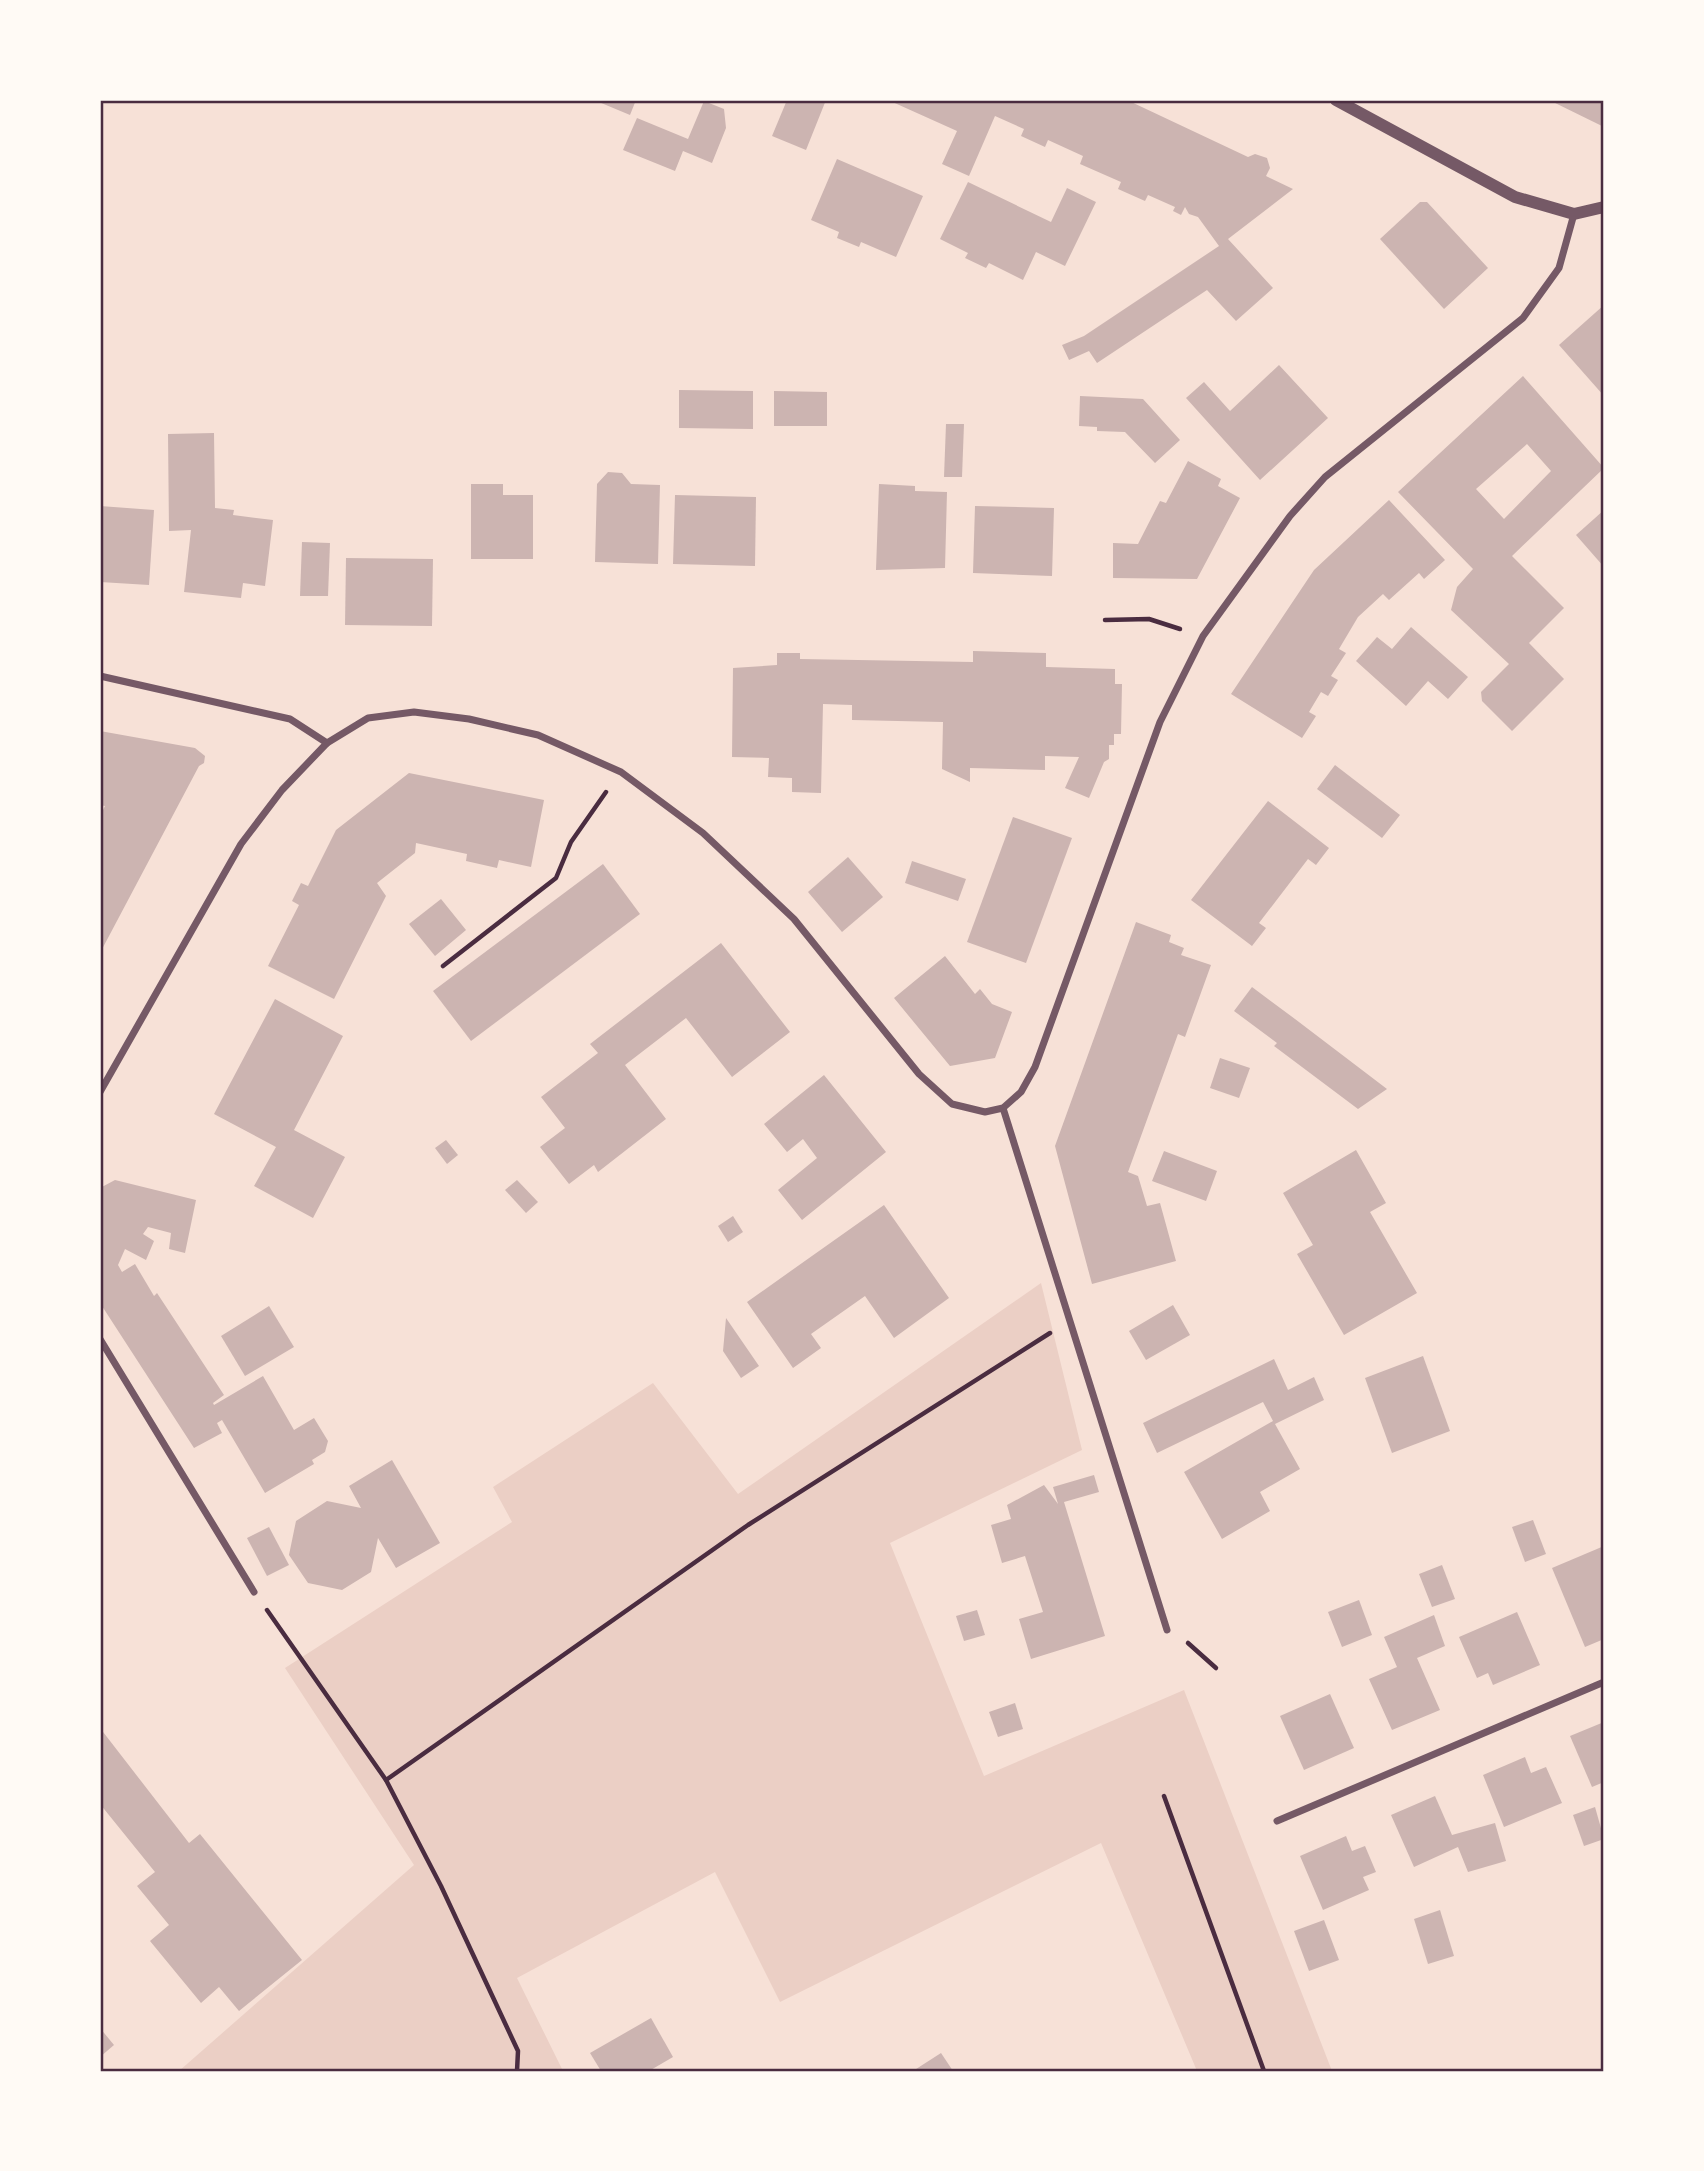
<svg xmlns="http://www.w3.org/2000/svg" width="1704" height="2171" viewBox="0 0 1704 2171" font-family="'Sofia Sans Condensed',sans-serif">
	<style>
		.green { fill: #ebcfc5 }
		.building { fill: #ccb4b1; fill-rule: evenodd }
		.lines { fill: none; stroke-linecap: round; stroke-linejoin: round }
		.path { stroke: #4a2c40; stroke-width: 4.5 }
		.minor { stroke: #755966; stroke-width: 7 }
		.tertiary { stroke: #755966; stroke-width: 12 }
		.neatline { fill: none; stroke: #4a2c40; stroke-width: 2.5 }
	</style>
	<rect width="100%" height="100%" fill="#f7e1d7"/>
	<!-- green -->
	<polygon class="green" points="1041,1283 1082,1450 890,1543 984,1776 1184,1690 1332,2071 1197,2071 1101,1843 780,2002 715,1872 517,1978 563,2071 179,2071 414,1865 285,1668 512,1522 493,1487 653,1383 738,1494"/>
	<!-- building -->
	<g class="building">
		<polygon points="594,100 636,100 630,115"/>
		<polygon points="787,100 826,100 806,150 772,136"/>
		<polygon points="888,100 1127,100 1248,157 1255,154 1267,158 1270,168 1266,176 1293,189 1228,239 1273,288 1236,321 1207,290 1097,363 1089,351 1069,360 1062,345 1084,336 1219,246 1198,217 1189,214 1185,207 1181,215 1173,211 1175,207 1148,195 1145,201 1118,189 1121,182 1080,164 1083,156 1048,140 1045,147 1021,136 1024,129 995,116 969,176 942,164 957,131"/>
		<polygon points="1549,100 1604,100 1604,127"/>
		<polygon points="704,101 724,109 726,128 712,163 683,151 675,171 623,150 637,118 688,139"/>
		<polygon points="837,159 923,196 896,257 861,242 859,247 837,238 839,232 811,220"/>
		<polygon points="968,182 1051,222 1067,188 1096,202 1065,266 1036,252 1023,280 989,263 986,268 965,258 968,253 940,239"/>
		<polygon points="1420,202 1427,202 1488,268 1444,309 1380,239"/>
		<polygon points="1604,305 1604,396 1559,345"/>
		<polygon points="1279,365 1328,418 1260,480 1186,398 1204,382 1230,411"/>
		<path d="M1523,376L1604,468L1512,556L1564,608L1529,643L1564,679L1512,731L1482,701L1481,692L1509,664L1451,610L1457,587L1473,569L1398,492ZM1527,444L1551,471L1504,519L1476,489Z"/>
		<polygon points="679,390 753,391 753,429 679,428"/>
		<polygon points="774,391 827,392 827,426 774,426"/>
		<polygon points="1080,396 1143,399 1180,440 1155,463 1125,432 1097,431 1097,427 1079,426"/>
		<polygon points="946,424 964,424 962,477 944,477"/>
		<polygon points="214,433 215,508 234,510 233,515 273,520 265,586 243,583 241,598 184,592 191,530 169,531 168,434"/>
		<polygon points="1188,461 1221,479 1218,486 1240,498 1197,579 1113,578 1113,543 1138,544 1160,501 1166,503"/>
		<polygon points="608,472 622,473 631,484 660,485 658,564 595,562 597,484"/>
		<polygon points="471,484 503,484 503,495 533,495 533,559 471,559"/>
		<polygon points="879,484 915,486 915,491 947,492 945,568 876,570"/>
		<polygon points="675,495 756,497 755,566 673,564"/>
		<polygon points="1389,500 1445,560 1424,579 1419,573 1389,600 1383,594 1358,617 1339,649 1346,653 1331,676 1338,680 1328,696 1321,692 1309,712 1316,716 1302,738 1231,694 1314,570"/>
		<polygon points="100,506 154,510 149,585 100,582"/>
		<polygon points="975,506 1054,508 1052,576 973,573"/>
		<polygon points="1604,510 1604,567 1576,535"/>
		<polygon points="302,542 330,543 328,596 300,596"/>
		<polygon points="346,558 433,559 432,626 345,625"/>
		<polygon points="1411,627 1468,677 1448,699 1428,681 1406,706 1356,661 1377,637 1392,649"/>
		<polygon points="973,651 1046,653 1046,667 1115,669 1115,684 1122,684 1121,734 1114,734 1114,745 1109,745 1109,759 1104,762 1089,798 1065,788 1079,757 1045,756 1045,770 970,768 970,782 942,769 943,722 852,720 852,705 823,704 821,793 792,792 792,778 768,777 769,758 732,757 733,668 777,665 777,653 800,653 800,659 973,662"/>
		<polygon points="100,731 195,748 205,756 204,763 199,766 100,953 100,816 105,806 100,805"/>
		<polygon points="1335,765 1400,815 1382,838 1317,789"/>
		<polygon points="409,773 544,800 531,867 499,860 497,868 466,861 467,854 416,843 415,853 377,883 386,896 334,999 268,966 299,905 292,901 301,883 308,886 336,830"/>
		<polygon points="1268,801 1329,848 1316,865 1308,859 1259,923 1266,928 1252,946 1191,900"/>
		<polygon points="1013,817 1072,838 1026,963 967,942"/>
		<polygon points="848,857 883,897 842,932 808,892"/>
		<polygon points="912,861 966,879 958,901 905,883"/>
		<polygon points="603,864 640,914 471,1041 433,991"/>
		<polygon points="441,899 466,930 435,956 409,924"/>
		<polygon points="1136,922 1171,935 1169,942 1184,948 1181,955 1211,965 1185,1037 1178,1034 1128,1172 1138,1176 1147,1206 1160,1203 1176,1261 1092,1284 1055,1146"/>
		<polygon points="721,943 790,1032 732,1077 686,1018 625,1065 666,1119 598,1172 594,1165 569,1184 540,1147 565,1128 541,1097 598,1053 590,1044"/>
		<polygon points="945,956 975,994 980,989 992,1004 1012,1012 995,1058 950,1066 894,998"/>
		<polygon points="1252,987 1295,1019 1387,1089 1358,1109 1274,1046 1277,1043 1234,1011"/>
		<polygon points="275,999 343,1036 294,1130 345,1157 313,1218 254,1186 276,1147 214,1114"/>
		<polygon points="1220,1058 1250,1068 1239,1098 1210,1088"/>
		<polygon points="824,1075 886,1152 802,1220 778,1190 817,1158 803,1139 787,1152 764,1124"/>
		<polygon points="446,1140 458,1155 447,1164 435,1148"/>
		<polygon points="1356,1150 1386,1203 1370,1212 1417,1293 1344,1335 1297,1254 1313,1245 1283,1193"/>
		<polygon points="1164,1151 1217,1171 1206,1201 1152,1181"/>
		<polygon points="115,1180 196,1200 185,1253 169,1249 171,1233 148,1227 143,1234 154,1241 146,1260 125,1249 118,1265 122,1272 135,1264 154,1296 157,1293 224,1395 213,1403 214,1405 263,1376 294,1430 314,1418 328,1441 325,1452 312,1460 314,1464 265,1493 222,1420 217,1423 222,1433 194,1448 100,1303 100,1188"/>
		<polygon points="517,1180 538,1202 526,1213 505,1190"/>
		<polygon points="884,1205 949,1298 894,1338 865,1296 811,1334 821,1348 793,1368 747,1302"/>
		<polygon points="733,1216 743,1232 728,1242 718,1226"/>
		<polygon points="1173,1305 1190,1335 1146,1360 1129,1331"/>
		<polygon points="269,1306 294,1347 245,1376 221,1336"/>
		<polygon points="726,1318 759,1366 741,1378 723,1351"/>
		<polygon points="1423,1356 1450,1431 1392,1453 1365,1378"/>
		<polygon points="1274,1359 1288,1390 1314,1377 1324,1400 1275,1424 1300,1469 1260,1492 1270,1511 1222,1539 1184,1472 1273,1421 1263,1402 1157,1453 1143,1423"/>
		<polygon points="392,1460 440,1543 396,1568 378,1538 371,1572 342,1590 308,1583 289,1555 296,1521 327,1501 361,1508 349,1486"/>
		<polygon points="1094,1475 1099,1492 1064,1502 1105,1636 1031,1659 1019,1619 1043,1612 1025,1556 1002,1563 991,1525 1011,1519 1007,1505 1044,1485 1058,1504 1053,1487"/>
		<polygon points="1533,1520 1546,1554 1525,1562 1512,1527"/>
		<polygon points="269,1527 289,1565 267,1576 247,1538"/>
		<polygon points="1604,1546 1604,1639 1585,1647 1552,1568"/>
		<polygon points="1442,1565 1455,1599 1432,1607 1419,1574"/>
		<polygon points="1359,1600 1372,1635 1342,1647 1328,1612"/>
		<polygon points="977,1610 985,1635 964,1641 956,1616"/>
		<polygon points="1517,1612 1540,1665 1493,1685 1488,1673 1477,1678 1459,1637"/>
		<polygon points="1434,1615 1445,1646 1417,1658 1440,1710 1392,1730 1369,1679 1397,1667 1384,1637"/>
		<polygon points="1330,1694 1354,1748 1304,1770 1280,1716"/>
		<polygon points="1015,1703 1023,1729 998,1737 989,1712"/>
		<polygon points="1604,1722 1604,1782 1592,1787 1570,1736"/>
		<polygon points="100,1728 189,1843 200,1834 302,1960 239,2011 219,1987 201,2003 150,1941 169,1925 137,1886 155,1872 100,1804"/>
		<polygon points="1525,1757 1531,1773 1546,1767 1562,1803 1504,1827 1483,1775"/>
		<polygon points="1435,1796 1452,1835 1495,1823 1506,1861 1468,1872 1458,1847 1414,1867 1391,1815"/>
		<polygon points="1595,1807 1604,1839 1584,1846 1573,1815"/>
		<polygon points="1346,1836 1352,1851 1365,1846 1376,1872 1363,1877 1369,1890 1323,1910 1300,1856"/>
		<polygon points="1440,1910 1454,1956 1428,1964 1414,1919"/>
		<polygon points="1324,1920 1339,1960 1309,1971 1294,1931"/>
		<polygon points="651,2018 673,2057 649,2071 601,2071 590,2053"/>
		<polygon points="100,2028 114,2045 100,2057"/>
		<polygon points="941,2053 953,2071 913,2071"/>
	</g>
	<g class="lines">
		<!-- path -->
		<g class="path">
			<polyline points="1105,620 1149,619 1180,629"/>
			<polyline points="443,966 556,878 571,842 606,792"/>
			<polyline points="267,1610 386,1780 441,1886 518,2051 517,2071"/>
			<polyline points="1188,1643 1216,1668"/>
			<polyline points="386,1780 748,1525 1050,1333"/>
			<polyline points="1164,1796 1264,2071"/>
		</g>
		<!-- minor -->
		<g class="minor">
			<polyline points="100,676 290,719 327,743"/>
			<polyline points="100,1092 241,844 282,790 327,743 368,718 414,712 469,719 538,735 621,772 703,833 794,919 919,1074 952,1104 985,1112 1003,1108 1021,1092 1035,1067 1160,722 1203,636 1290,516 1325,477 1523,318 1559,268 1574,214"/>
			<polyline points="1003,1108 1167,1630"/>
			<polyline points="100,1339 254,1592"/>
			<polyline points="1277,1821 1604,1682"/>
		</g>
		<!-- tertiary -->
		<polyline class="tertiary" points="1336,100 1515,197 1574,214 1604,207"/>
	</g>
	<!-- border -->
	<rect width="1704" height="2171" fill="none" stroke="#fffaf5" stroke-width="203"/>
	<rect x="102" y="102" width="1500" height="1968" class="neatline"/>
</svg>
